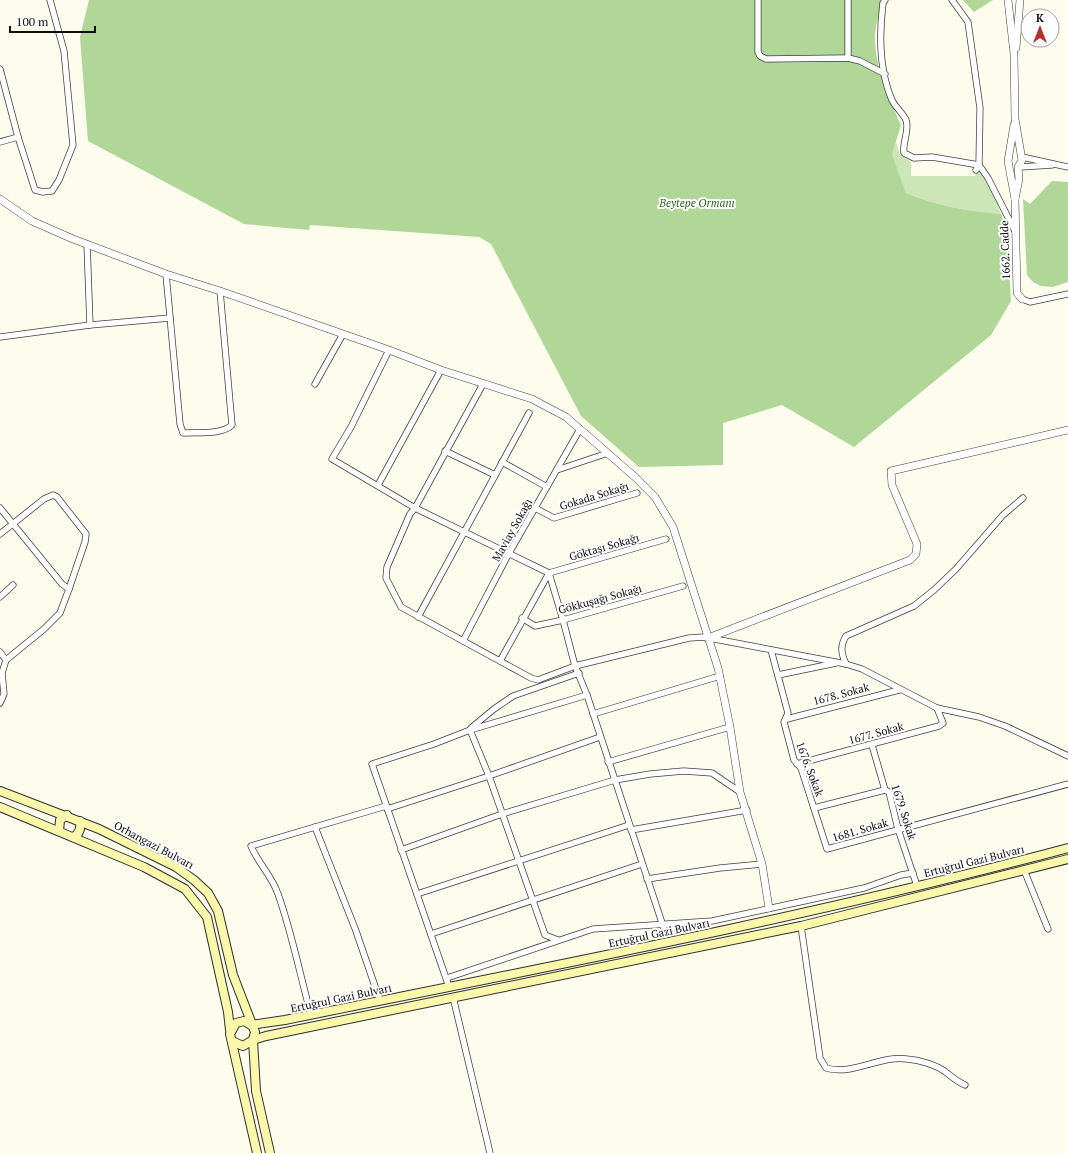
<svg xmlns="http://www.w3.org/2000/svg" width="1068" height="1153" viewBox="0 0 1068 1153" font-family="'PT Serif',serif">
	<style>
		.green { fill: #cde6b8 }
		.forest { fill: #b0d698 }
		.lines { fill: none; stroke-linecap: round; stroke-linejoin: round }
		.minor-casing { stroke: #3f3f3f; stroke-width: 7 }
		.tertiary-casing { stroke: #3f3f3f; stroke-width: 8 }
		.secondary-casing { stroke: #2e2e2e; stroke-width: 10 }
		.minor { stroke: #fff; stroke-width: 5.5 }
		.tertiary { stroke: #fff; stroke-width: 7 }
		.secondary { stroke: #fbf7ab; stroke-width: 8 }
		.labels { text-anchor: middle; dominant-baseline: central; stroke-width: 4; stroke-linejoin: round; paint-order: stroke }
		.park-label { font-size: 11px; font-style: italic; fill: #2a6020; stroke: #fff }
		.street-label { font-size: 11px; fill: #0c0c0c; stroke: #fff }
	</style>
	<rect width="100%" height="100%" fill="#fefcec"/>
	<!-- green -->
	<path class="green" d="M896,142L900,155L911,162V176H975L977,171L983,173L993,192L1001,214C968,211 936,206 906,193L892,154Z"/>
	<!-- forest -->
	<g class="forest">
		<path d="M89,0H882C880,12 875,25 875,37C875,69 889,97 901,125L892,154L906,193C936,206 968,211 1001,214L1007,229L1011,301L991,335L854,447L782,405L723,423V465L639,467L581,416L491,244L479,237L310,225L309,230L244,224L88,141L80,37Z"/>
		<polygon points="963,0 993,0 974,12"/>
		<polygon points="1052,181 1068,182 1068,282 1053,287 1041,286 1033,282 1027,275 1023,199 1030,204"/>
	</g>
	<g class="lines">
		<defs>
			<g id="minor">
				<polyline points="758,0 758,52 760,56 766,59 848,58 860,61 885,74"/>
				<path d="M885,0L883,3C879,35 879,70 892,100C895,107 903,113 906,120C910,130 902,142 904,153L914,158L932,157L979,165L988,178L1015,231"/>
				<polyline points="952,0 968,22 980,108 979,165 976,170"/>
				<polyline points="848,58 848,0"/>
				<polyline points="0,69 18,137"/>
				<polyline points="0,142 18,137 35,190 43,192 52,191 59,180 73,145 64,51 50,0"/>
				<polyline points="1022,157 1068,167"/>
				<polyline points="1020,167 1052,165"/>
				<polyline points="87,244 90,325"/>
				<path d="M166,274L180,424L183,433C197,432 222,435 232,425L220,291"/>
				<polyline points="1022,299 1030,302 1068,294"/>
				<polyline points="0,337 90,325 170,318"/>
				<polyline points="389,350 351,427 332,459 415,508 549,573 563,620 575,666 587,695 666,935"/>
				<polyline points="315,384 343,334"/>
				<polyline points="483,384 415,508 410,514 387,567 386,578 401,607 531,678 538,680 575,666 689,638 704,637 846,664 862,669 937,708 979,717 1005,726 1068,756"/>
				<polyline points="445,451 495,475"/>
				<polyline points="502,462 547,487"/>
				<polyline points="557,470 608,453"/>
				<polyline points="378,485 441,370"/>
				<polyline points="0,508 62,584 69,589 60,613 44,629 6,660"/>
				<polyline points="535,508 554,518 637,493"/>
				<polyline points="0,534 44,499 53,495 57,497 86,534 85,542 69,589"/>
				<polyline points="0,597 13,585"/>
				<polyline points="418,617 529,413"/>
				<polyline points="522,618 535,626 563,620 683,586"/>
				<polyline points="463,641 508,555 580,429"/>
				<polyline points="771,650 788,713 784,722 794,760 801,768 827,849 1068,784"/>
				<polyline points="0,652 6,660 2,673 4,694 0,703"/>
				<polyline points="500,661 549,573 666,539"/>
				<path d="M846,664C841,653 840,646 846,636L914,606L934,590L956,569L1003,515L1023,498"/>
				<polyline points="778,675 836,663"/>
				<polyline points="593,714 720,676"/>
				<polyline points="787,719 899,690"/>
				<polyline points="471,728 494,709 513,696 579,673"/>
				<polyline points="470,730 489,776 545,935 558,940"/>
				<polyline points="872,745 885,790 889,792 898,829 917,886"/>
				<polyline points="608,762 730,727"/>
				<polyline points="797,764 939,726 943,723 937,708"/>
				<polyline points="814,808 885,790"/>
				<polyline points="387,809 489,776 600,737"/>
				<polyline points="315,827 356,931 380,1001"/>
				<polyline points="631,830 747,810"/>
				<polyline points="401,850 502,814 615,780 650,774 684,771 712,773 740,792"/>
				<polyline points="1024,870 1048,929"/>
				<polyline points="647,879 720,868 762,864"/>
				<polyline points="417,894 629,825"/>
				<path d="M801,926L820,1058L826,1068C853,1076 880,1055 907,1059C920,1060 937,1065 947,1073C953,1078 958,1082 965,1085"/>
				<polyline points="431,934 642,864"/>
				<polyline points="447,978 593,929 712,921 864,888 901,875 913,873"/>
				<polyline points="449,987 372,764 434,744 470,730 587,695"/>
				<polyline points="453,997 490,1153"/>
				<path d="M311,1015C300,975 292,933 278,894C272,876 258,863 251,846L386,806"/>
			</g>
			<g id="tertiary">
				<polyline points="1008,0 1014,54 1015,119 1022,160 1018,167 1019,179 1015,199 1017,293 1022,299"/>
				<polyline points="1016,48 1020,0"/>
				<polyline points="1014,125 1008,161 1015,199"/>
				<polyline points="0,199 32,221 73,239 166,274 220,291 389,350 441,370 532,399 566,417 635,477 655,497 673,527 718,668 730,727 740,792 762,864 769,908"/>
				<polyline points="708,638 910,560 916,554 917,544 892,485 891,471 1068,430"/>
			</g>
			<g id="secondary">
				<polyline points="0,791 99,829 176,867 194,880 208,893 218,911 233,975 255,1032 253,1040 256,1091 270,1153"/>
				<polyline points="0,807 144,867 185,889 207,917 228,1012 230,1030"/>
				<polyline points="59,831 60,820 67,815"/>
				<path d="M73,837C80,834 81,828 80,821"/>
				<path d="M251,1025L285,1020C547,967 810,917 1068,848"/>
				<polyline points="251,1025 244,1021 236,1023 230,1034 257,1153"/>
				<polyline points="232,1041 243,1046 253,1040 266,1036 801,926 1068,859"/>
			</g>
		</defs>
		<!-- minor casing -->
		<use href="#minor" class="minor-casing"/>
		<!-- tertiary casing -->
		<use href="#tertiary" class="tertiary-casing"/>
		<!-- secondary casing -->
		<use href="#secondary" class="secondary-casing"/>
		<!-- minor -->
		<use href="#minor" class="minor"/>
		<!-- tertiary -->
		<use href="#tertiary" class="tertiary"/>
		<!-- secondary -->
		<use href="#secondary" class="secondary"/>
	</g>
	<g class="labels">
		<!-- park labels -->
		<g class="park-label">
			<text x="697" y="203">Beytepe Ormanı</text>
		</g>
		<!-- street labels -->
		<g class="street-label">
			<text transform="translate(1005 250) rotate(-92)">1662. Cadde</text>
			<text transform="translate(594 496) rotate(-17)">Gokada Sokağı</text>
			<text transform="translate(512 530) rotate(-61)">Maviay Sokağı</text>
			<text transform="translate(604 547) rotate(-16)">Göktaşı Sokağı</text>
			<text transform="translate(600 599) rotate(-15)">Gökkuşağı Sokağı</text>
			<text transform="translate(841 694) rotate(-15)">1678. Sokak</text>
			<text transform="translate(876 733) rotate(-15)">1677. Sokak</text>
			<text transform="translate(810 769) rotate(69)">1676. Sokak</text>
			<text transform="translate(904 812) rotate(72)">1679. Sokak</text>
			<text transform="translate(860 830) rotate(-16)">1681. Sokak</text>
			<text transform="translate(154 845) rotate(28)">Orhangazi Bulvarı</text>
			<text transform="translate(974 861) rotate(-14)">Ertuğrul Gazi Bulvarı</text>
			<text transform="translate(659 933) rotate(-12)">Ertuğrul Gazi Bulvarı</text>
			<text transform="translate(341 998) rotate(-12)">Ertuğrul Gazi Bulvarı</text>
		</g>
	</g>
	<!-- north arrow -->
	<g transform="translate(1040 28)"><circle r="19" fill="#ffffff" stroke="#9e9e9e"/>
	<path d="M0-3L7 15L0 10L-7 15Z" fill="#b52e2c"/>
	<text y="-6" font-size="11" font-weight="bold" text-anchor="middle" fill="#0c0c0c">K</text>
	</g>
	<!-- scale -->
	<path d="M10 26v6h85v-6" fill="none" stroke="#0c0c0c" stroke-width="2"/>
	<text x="16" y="26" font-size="12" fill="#0c0c0c" stroke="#ffffff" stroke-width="3" paint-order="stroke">100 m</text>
</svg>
